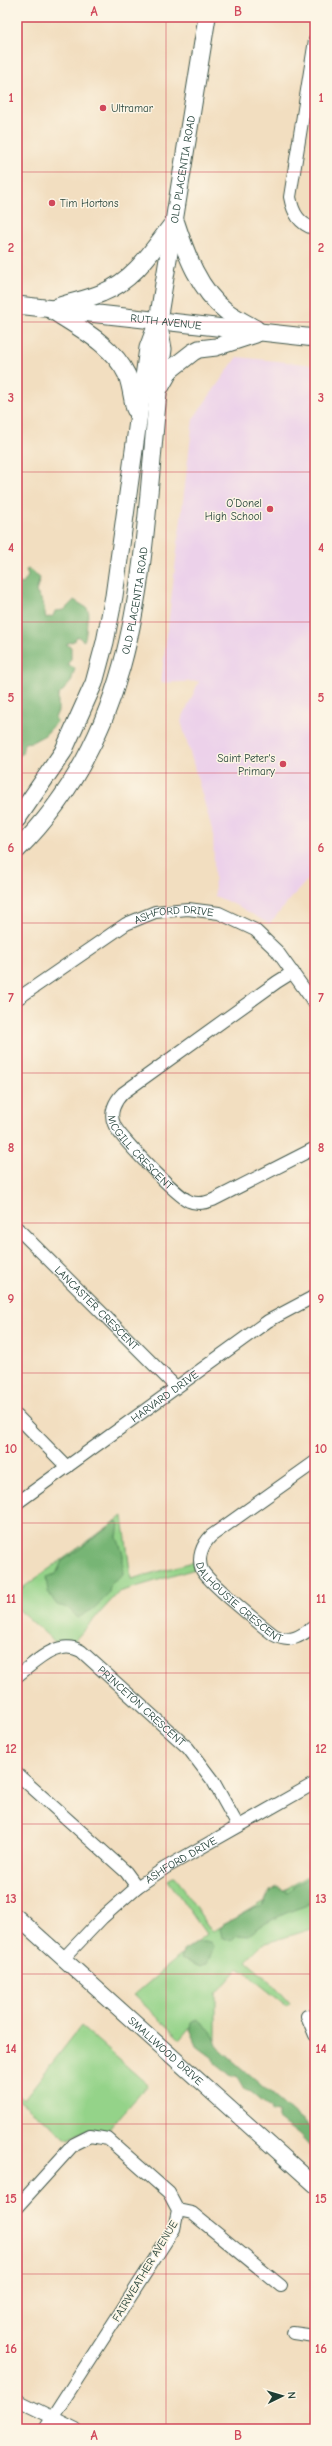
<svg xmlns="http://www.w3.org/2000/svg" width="332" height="2446" viewBox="0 0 332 2446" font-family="'Comic Neue',sans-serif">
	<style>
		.built { fill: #ecd1ea }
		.green { fill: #94d389; stroke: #5a885e }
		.forest { fill: #77b575; stroke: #4b7954 }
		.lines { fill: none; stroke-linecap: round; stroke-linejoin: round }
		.minor-casing { stroke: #3f5549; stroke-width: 14 }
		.tertiary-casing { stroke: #3f5549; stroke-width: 17 }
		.secondary-casing { stroke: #3f5549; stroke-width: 19 }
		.minor { stroke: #fff; stroke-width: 12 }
		.tertiary { stroke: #fff; stroke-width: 15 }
		.secondary { stroke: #fff; stroke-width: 17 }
		.grid { fill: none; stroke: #d1495b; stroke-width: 1; stroke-opacity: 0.55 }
		.poi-dot { fill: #d1495b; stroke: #fcf5e5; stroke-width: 1.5 }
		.labels { text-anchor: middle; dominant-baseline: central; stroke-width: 3; stroke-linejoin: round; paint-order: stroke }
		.poi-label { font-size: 11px; fill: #1f3d34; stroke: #fcf5e5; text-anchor: start }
		.street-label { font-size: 11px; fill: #1f3d34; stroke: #fcf5e5 }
		.neatline { fill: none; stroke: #d1495b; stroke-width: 1.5 }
		.grid-label { font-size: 13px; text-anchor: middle; font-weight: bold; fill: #d1495b }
	</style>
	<rect width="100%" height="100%" fill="#fcf5e5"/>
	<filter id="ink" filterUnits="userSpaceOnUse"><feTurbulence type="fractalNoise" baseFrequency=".025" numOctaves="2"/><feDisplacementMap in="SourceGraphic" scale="8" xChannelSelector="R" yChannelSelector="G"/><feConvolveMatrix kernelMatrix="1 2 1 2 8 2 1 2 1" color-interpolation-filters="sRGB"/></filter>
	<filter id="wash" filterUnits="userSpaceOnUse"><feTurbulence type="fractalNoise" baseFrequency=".012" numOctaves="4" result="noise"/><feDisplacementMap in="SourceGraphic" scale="16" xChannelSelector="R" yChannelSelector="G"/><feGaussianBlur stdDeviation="0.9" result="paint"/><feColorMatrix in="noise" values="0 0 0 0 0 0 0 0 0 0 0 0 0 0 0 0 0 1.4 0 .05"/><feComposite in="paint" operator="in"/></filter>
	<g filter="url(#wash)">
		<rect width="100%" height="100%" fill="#f2dec0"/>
		<!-- built -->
		<polygon class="built" points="237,357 315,365 315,871 269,924 240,907 215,896 213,833 181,721 199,681 161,683 193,419"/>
		<!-- green -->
		<g class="green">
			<polygon points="123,1516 131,1579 193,1562 195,1569 119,1592 74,1641 55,1642 17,1608 17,1586 21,1589"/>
			<polygon points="315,1872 315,1928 263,1944 246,1961 277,1988 290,2003 287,2006 239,1968 216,1994 216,2040 197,2019 180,2039 134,1995 206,1934 168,1880 175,1876 212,1932"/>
			<polygon points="81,2026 148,2085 107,2131 88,2129 69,2139 17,2099 17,2093 24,2099"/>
		</g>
		<!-- forest -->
		<g class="forest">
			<path d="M29,569L40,578L36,592L43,602L46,618L53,616L55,611L64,610L74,600L87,608L89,613C85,623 88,631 84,641L77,636L74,641L66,644L71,647V659L67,665L75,668L71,682L58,696V711L55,718L57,722L45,735L32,742L24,743L22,754L17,757V582L23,584L28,576L26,570Z"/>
			<path d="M116,1521L119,1524L117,1537L123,1554V1575L111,1584L108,1595L93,1609L78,1618L68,1608L57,1605L48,1592L46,1577L56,1574L62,1561C80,1550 98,1534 116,1521Z"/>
			<path d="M314,1875L315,1899C311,1901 307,1906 302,1907C289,1911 256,1926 249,1936L237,1935L231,1941L222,1937L220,1929L223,1925L253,1909L263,1906L269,1892L277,1887L288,1892L293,1887Z"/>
			<polygon points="197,1942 211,1942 214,1946 207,1964 200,1967 181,1959 183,1951"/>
			<path d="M197,2019C206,2026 216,2035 217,2047L315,2132V2152L299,2135L278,2119V2113L271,2112L270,2108L251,2092L245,2090L237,2076H231L213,2060V2058L198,2047L190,2029L191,2023Z"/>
		</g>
	</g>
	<g filter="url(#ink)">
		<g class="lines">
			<defs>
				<g id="minor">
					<path d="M315,40L290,197C293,213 299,224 315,229"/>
					<path id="s1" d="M293,972L277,982L123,1093C115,1101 109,1113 114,1124C117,1135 178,1197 189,1201C197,1205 205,1203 213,1200L315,1148"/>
					<path id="s2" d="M17,999L126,924L155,912L188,909L219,913L255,930L277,951L315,1004"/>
					<path id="s3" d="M17,1228L176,1387"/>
					<polyline points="17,1416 67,1467"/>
					<path id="s4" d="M315,1462L211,1536C202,1545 197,1558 202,1570C208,1582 261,1625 274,1635C290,1644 301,1636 315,1626"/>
					<path id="s5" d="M17,1503L268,1321L315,1296"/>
					<path id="s6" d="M17,1676C35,1663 57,1638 81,1651L188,1748L213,1781L238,1826"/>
					<polyline points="17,1774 126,1872 137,1887"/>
					<path id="s7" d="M63,1959L102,1918L137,1887L165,1868L315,1783"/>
					<polyline points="307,2016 315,2035"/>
					<polyline points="17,2207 74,2144 90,2136 108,2139 169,2193 178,2210 174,2229 45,2429"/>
					<polyline points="178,2210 192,2213 281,2286"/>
					<polyline points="293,2333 315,2336"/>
					<polyline points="17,2400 76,2429"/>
				</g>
				<g id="tertiary">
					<path id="s8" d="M17,1917L315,2185"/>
				</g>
				<g id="secondary">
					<path d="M176,223C186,254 199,290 226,311C235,318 246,323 256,329"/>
					<path id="s9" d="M17,305L315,338"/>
					<path d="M57,307C72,302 88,299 102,293C135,280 153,249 174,222"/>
					<path d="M53,311C79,328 113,345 127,375C131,385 132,398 135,409"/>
					<polyline points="161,386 170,370 193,352 199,349 216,347 256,334"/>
					<path id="s10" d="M17,819L63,752L94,683L105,642L114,596L148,348L158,321L207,17"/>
					<path id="s11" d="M17,850C156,713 140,526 163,349L158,321"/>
				</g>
			</defs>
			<!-- minor casing -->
			<use href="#minor" class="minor-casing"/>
			<!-- tertiary casing -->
			<use href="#tertiary" class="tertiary-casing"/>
			<!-- secondary casing -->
			<use href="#secondary" class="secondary-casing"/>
			<!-- minor -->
			<use href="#minor" class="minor"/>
			<!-- tertiary -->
			<use href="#tertiary" class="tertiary"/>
			<!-- secondary -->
			<use href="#secondary" class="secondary"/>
		</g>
	</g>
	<!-- grid -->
	<path class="grid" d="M166,17V2429M17,172H315M17,322H315M17,472H315M17,622H315M17,773H315M17,923H315M17,1073H315M17,1223H315M17,1373H315M17,1523H315M17,1673H315M17,1824H315M17,1974H315M17,2124H315M17,2274H315"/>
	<!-- markers -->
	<g class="poi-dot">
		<circle cx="103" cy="108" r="4"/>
		<circle cx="52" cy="203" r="4"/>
		<circle cx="270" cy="509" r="4"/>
		<circle cx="283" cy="764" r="4"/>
	</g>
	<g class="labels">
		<!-- poi labels -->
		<g class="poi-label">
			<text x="111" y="108">Ultramar</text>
			<text x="60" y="203">Tim Hortons</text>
			<text x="262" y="503" text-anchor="end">O’Donel<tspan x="262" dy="13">High School</tspan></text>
			<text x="275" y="758" text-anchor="end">Saint Peter's<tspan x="275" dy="13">Primary</tspan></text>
		</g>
		<!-- street labels -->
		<g class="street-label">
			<text stroke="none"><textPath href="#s10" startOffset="679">OLD PLACENTIA ROAD</textPath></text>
			<text stroke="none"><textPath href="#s9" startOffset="150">RUTH AVENUE</textPath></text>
			<text stroke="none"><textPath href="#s11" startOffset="281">OLD PLACENTIA ROAD</textPath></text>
			<text stroke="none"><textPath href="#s2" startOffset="182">ASHFORD DRIVE</textPath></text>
			<text stroke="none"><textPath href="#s1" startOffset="281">MCGILL CRESCENT</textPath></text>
			<text stroke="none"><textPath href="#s3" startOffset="113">LANCASTER CRESCENT</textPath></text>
			<text stroke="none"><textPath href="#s5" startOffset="182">HARVARD DRIVE</textPath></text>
			<text stroke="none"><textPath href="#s4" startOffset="214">DALHOUSIE CRESCENT</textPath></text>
			<text stroke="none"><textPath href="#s6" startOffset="155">PRINCETON CRESCENT</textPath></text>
			<text stroke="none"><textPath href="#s7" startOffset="155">ASHFORD DRIVE</textPath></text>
			<text stroke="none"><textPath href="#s8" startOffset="200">SMALLWOOD DRIVE</textPath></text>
			<text transform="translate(145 2271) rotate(-59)">FAIRWEATHER AVENUE</text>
		</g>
	</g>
	<!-- margin -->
	<rect width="332" height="2446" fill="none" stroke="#fcf5e5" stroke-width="44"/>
	<!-- north arrow -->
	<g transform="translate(282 2396) rotate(85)" stroke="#fcf5e5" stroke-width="3" paint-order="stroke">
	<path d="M0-3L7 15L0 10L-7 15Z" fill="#1f3d34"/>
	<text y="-6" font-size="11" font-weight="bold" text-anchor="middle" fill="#1f3d34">N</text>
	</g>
	<rect x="22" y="22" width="288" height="2402" class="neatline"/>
	<g class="grid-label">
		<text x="94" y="16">A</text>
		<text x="238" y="16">B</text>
		<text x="11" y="102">1</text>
		<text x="321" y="102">1</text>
		<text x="11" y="252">2</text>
		<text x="321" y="252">2</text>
		<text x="11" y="402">3</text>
		<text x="321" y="402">3</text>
		<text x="11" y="552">4</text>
		<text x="321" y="552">4</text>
		<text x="11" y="702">5</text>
		<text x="321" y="702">5</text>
		<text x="11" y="852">6</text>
		<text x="321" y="852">6</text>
		<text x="11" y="1002">7</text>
		<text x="321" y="1002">7</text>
		<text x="11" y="1152">8</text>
		<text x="321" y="1152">8</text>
		<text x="11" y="1303">9</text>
		<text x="321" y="1303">9</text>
		<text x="11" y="1453">10</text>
		<text x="321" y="1453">10</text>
		<text x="11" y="1603">11</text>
		<text x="321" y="1603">11</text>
		<text x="11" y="1753">12</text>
		<text x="321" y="1753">12</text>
		<text x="11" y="1903">13</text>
		<text x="321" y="1903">13</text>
		<text x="11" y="2053">14</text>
		<text x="321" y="2053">14</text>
		<text x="11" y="2203">15</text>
		<text x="321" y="2203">15</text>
		<text x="11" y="2353">16</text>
		<text x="321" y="2353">16</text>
		<text x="94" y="2440">A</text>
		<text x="238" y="2440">B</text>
	</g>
</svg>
